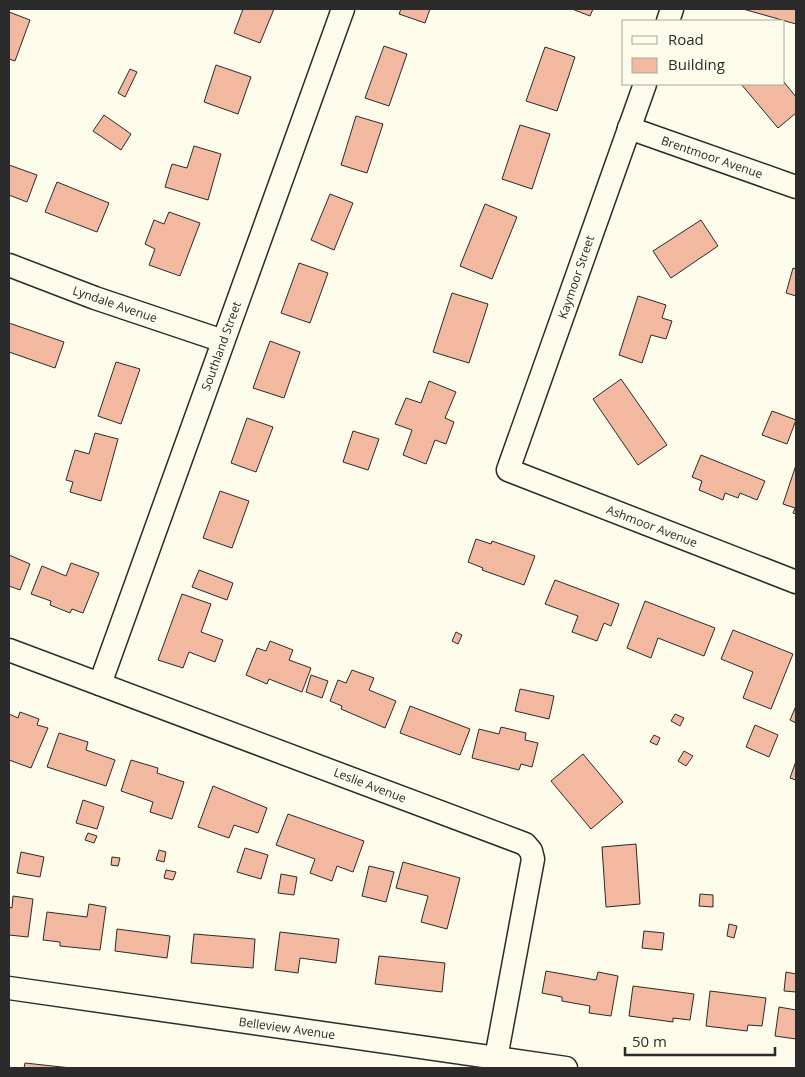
<svg xmlns="http://www.w3.org/2000/svg" width="805" height="1077" viewBox="0 0 805 1077" font-family="'Open Sans',sans-serif">
	<style>
		.building { fill: #f2b8a0; stroke: #2b2b2b }
		.lines { fill: none; stroke-linecap: round; stroke-linejoin: round }
		.minor-casing { stroke: #2b2b2b; stroke-width: 25 }
		.minor { stroke: #fdfbea; stroke-width: 22 }
		.labels { text-anchor: middle; dominant-baseline: central; stroke-width: 4; stroke-linejoin: round; paint-order: stroke }
		.street-label { font-size: 12px; fill: #2b2b2b; stroke: #fdfbea }
	</style>
	<rect width="100%" height="100%" fill="#fdfbea"/>
	<!-- building -->
	<g class="building">
		<polygon points="243,9 274,9 260,43 234,33"/>
		<polygon points="401,9 430,9 425,23 399,14"/>
		<polygon points="572,9 593,9 590,16"/>
		<polygon points="743,9 796,9 796,24"/>
		<polygon points="9,12 30,20 15,61 9,59"/>
		<polygon points="384,46 407,54 389,106 365,98"/>
		<polygon points="545,47 575,57 557,111 526,101"/>
		<polygon points="216,65 251,77 238,114 204,102"/>
		<polygon points="130,69 137,72 125,97 118,93"/>
		<polygon points="784,82 796,97 796,113 778,128 741,84 784,84"/>
		<polygon points="104,115 131,134 121,150 93,131"/>
		<polygon points="356,116 383,124 367,173 341,165"/>
		<polygon points="520,125 550,134 532,189 502,179"/>
		<polygon points="194,146 221,154 208,200 165,187 172,164 187,168"/>
		<polygon points="9,165 37,175 27,202 9,195"/>
		<polygon points="57,182 109,203 97,232 45,212"/>
		<polygon points="330,194 353,203 334,250 311,240"/>
		<polygon points="485,204 517,217 492,279 460,266"/>
		<polygon points="169,212 200,223 180,276 149,265 155,249 145,244 154,220 164,224"/>
		<polygon points="701,220 718,246 671,278 653,251"/>
		<polygon points="299,263 328,273 310,323 281,313"/>
		<polygon points="793,268 796,269 796,296 786,293"/>
		<polygon points="452,293 488,304 469,363 433,352"/>
		<polygon points="638,296 666,305 662,318 672,321 666,339 651,335 642,363 619,355"/>
		<polygon points="9,323 64,342 55,368 9,352"/>
		<polygon points="270,341 300,352 284,398 253,388"/>
		<polygon points="116,362 140,369 121,424 98,416"/>
		<polygon points="621,379 667,445 638,465 593,399"/>
		<polygon points="429,381 456,392 445,418 454,422 446,444 435,440 426,464 403,455 412,430 395,424 406,398 421,403"/>
		<polygon points="772,411 796,420 787,444 762,435"/>
		<polygon points="247,418 273,427 256,472 231,463"/>
		<polygon points="353,431 379,439 368,470 343,462"/>
		<polygon points="95,433 118,439 101,501 70,492 73,482 66,480 75,450 89,454"/>
		<polygon points="701,455 765,481 757,500 740,493 738,498 725,493 723,500 699,490 702,481 692,477"/>
		<polygon points="796,465 796,514 793,513 795,508 783,504"/>
		<polygon points="220,491 249,501 232,548 203,538"/>
		<polygon points="476,539 491,544 492,541 535,556 524,585 482,570 483,568 468,562"/>
		<polygon points="9,555 30,564 20,590 9,586"/>
		<polygon points="71,563 99,573 83,613 72,609 70,613 50,605 51,601 31,594 42,566 66,576"/>
		<polygon points="199,570 233,583 227,600 192,587"/>
		<polygon points="555,580 619,604 611,626 604,623 597,641 572,632 578,616 545,604"/>
		<polygon points="182,594 211,604 201,632 223,640 215,662 189,652 183,668 158,660"/>
		<polygon points="645,601 715,628 704,656 658,638 651,658 627,648"/>
		<polygon points="733,630 793,654 771,709 743,698 753,672 721,659"/>
		<polygon points="456,632 462,635 458,644 452,641"/>
		<polygon points="270,641 293,650 289,660 311,668 302,692 269,679 267,684 246,675 257,648 266,651"/>
		<polygon points="352,670 374,678 369,690 396,701 385,728 341,709 342,706 330,701 338,680 346,683"/>
		<polygon points="311,675 328,681 322,698 306,692"/>
		<polygon points="520,689 554,696 549,719 515,711"/>
		<polygon points="410,706 470,729 460,755 400,733"/>
		<polygon points="796,706 796,723 790,720"/>
		<polygon points="20,712 39,719 37,725 48,728 31,768 9,760 9,714 18,718"/>
		<polygon points="675,714 684,718 680,726 671,721"/>
		<polygon points="755,725 778,735 769,757 746,747"/>
		<polygon points="501,727 526,733 525,740 538,743 532,767 521,764 519,770 472,758 479,729 499,734"/>
		<polygon points="59,733 88,742 86,750 115,760 106,786 47,767"/>
		<polygon points="654,735 660,738 657,745 650,742"/>
		<polygon points="684,751 693,756 686,766 678,761"/>
		<polygon points="583,754 623,802 591,829 551,781"/>
		<polygon points="131,760 158,768 157,773 184,782 172,819 150,812 153,802 121,791"/>
		<polygon points="796,761 796,780 790,778"/>
		<polygon points="213,786 267,808 258,833 234,825 229,838 198,827"/>
		<polygon points="83,800 104,807 97,829 76,823"/>
		<polygon points="288,814 364,841 353,872 337,866 332,881 310,873 315,859 276,845"/>
		<polygon points="88,833 97,836 94,843 85,840"/>
		<polygon points="636,844 640,904 606,907 602,847"/>
		<polygon points="245,848 268,855 261,879 237,872"/>
		<polygon points="159,850 166,852 164,862 156,860"/>
		<polygon points="21,852 44,857 40,877 17,873"/>
		<polygon points="112,857 120,858 118,866 111,865"/>
		<polygon points="403,862 460,878 447,929 421,922 428,896 396,888"/>
		<polygon points="369,866 394,872 386,902 362,896"/>
		<polygon points="166,870 176,872 173,880 164,878"/>
		<polygon points="281,874 297,877 294,895 278,893"/>
		<polygon points="700,894 713,895 713,907 699,906"/>
		<polygon points="13,896 33,899 28,937 9,935 9,907 12,908"/>
		<polygon points="89,904 106,907 100,950 60,946 60,942 43,940 47,912 87,917"/>
		<polygon points="729,924 737,926 734,938 727,936"/>
		<polygon points="117,929 170,936 167,958 115,951"/>
		<polygon points="644,931 664,933 662,950 642,948"/>
		<polygon points="280,932 339,939 336,963 300,958 298,973 275,970"/>
		<polygon points="194,934 255,939 253,968 191,963"/>
		<polygon points="379,956 445,963 442,992 375,984"/>
		<polygon points="546,971 596,980 598,972 618,976 611,1016 589,1013 590,1006 562,1001 562,997 542,993"/>
		<polygon points="786,972 796,974 796,992 784,991"/>
		<polygon points="633,986 694,994 690,1020 673,1018 673,1022 629,1016"/>
		<polygon points="710,991 766,998 762,1026 748,1025 747,1031 706,1026"/>
		<polygon points="779,1007 796,1010 796,1039 775,1036"/>
		<polygon points="25,1063 71,1068 24,1068"/>
	</g>
	<g class="lines">
		<defs>
			<g id="minor">
				<polyline points="668,21 672,9"/>
				<polyline points="645,84 508,470 796,582"/>
				<polyline points="629,128 796,187"/>
				<polyline points="9,265 95,298 223,341"/>
				<polyline points="9,650 525,844 531,851 533,859 496,1058"/>
				<polyline points="100,684 343,9"/>
				<polyline points="9,988 566,1068"/>
			</g>
		</defs>
		<!-- minor casing -->
		<use href="#minor" class="minor-casing"/>
		<!-- minor -->
		<use href="#minor" class="minor"/>
	</g>
	<g class="labels">
		<!-- street labels -->
		<g class="street-label">
			<text transform="translate(712 157) rotate(19)">Brentmoor Avenue</text>
			<text transform="translate(576 277) rotate(-71)">Kaymoor Street</text>
			<text transform="translate(115 304) rotate(19)">Lyndale Avenue</text>
			<text transform="translate(221 346) rotate(-70)">Southland Street</text>
			<text transform="translate(652 526) rotate(21)">Ashmoor Avenue</text>
			<text transform="translate(370 785) rotate(21)">Leslie Avenue</text>
			<text transform="translate(287 1028) rotate(8)">Belleview Avenue</text>
		</g>
	</g>
	<!-- border -->
	<rect width="805" height="1077" fill="none" stroke="#2b2b2b" stroke-width="20"/>
	<!-- legend -->
	<rect x="622" y="20" width="162" height="65" fill="#fdfbea" stroke="#a9a89e"/>
	<rect x="632" y="36" width="25" height="8" fill="#fdfbea" stroke="#a9a89e"/>
	<text x="668" y="45" font-size="15" fill="#2b2b2b">Road</text>
	<rect x="632" y="58" width="25" height="15" fill="#f2b8a0" stroke="#a9a89e"/>
	<text x="668" y="70" font-size="15" fill="#2b2b2b">Building</text>
	<!-- scale -->
	<path d="M625 1047v8h150v-8" fill="none" stroke="#2b2b2b" stroke-width="2.5"/>
	<text x="632" y="1047" font-size="15" fill="#2b2b2b" stroke="#fdfbea" stroke-width="4" paint-order="stroke">50 m</text>
</svg>
